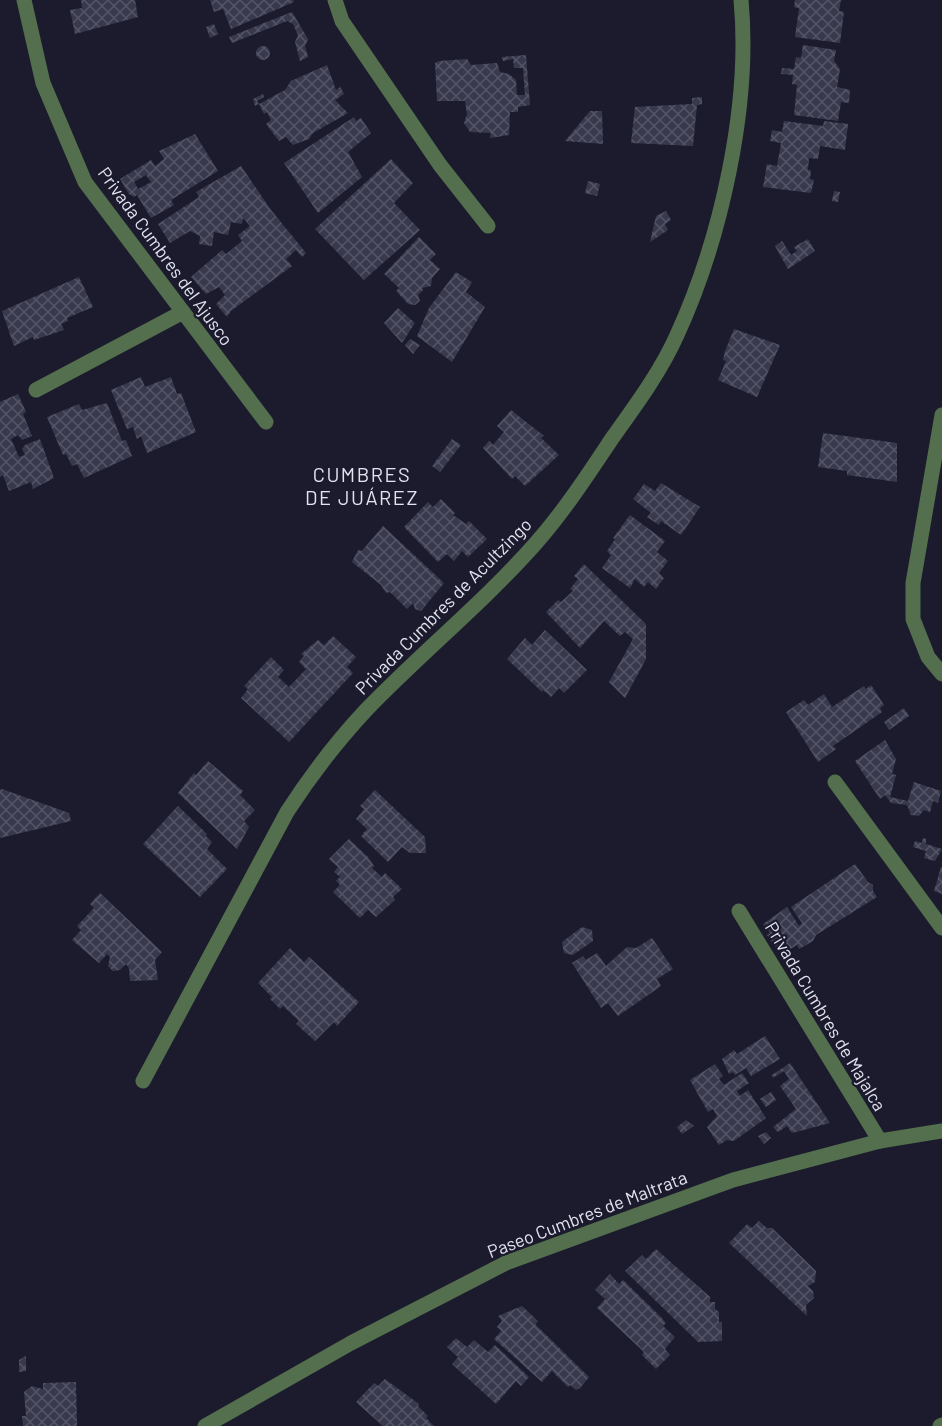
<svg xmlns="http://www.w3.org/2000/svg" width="942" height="1426" viewBox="0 0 942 1426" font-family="Barlow,sans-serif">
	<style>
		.building { fill: url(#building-cross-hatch); fill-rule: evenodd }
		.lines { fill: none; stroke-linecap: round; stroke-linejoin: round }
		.minor { stroke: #536f4d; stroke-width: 15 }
		.labels { text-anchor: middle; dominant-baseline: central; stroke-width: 4.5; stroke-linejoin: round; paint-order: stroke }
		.street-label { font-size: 18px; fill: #e2e3f0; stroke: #1b1b2d }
		.neighbourhood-label { font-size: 20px; letter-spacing: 1.5px; fill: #e2e3f0; stroke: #1b1b2d }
	</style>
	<defs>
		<pattern id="building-cross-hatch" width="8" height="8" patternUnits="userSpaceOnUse" patternTransform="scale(1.5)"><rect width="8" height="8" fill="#38394d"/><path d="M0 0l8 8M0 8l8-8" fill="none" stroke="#545667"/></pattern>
	</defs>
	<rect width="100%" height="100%" fill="#1b1b2d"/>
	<!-- building -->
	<g class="building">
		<polygon points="81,0 135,0 138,17 75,34 70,10 82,8"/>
		<polygon points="210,0 293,0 294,2 231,29 223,9 214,12"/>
		<polygon points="795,0 841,0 839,11 844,12 840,43 795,37 799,8 794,7"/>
		<polygon points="292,12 308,39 305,46 308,57 300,61 295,42 298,35 293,24 287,21 232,43 229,37"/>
		<polygon points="214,24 218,34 210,38 206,27"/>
		<polygon points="803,45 836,50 834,61 840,69 837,87 850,90 849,103 841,102 838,121 794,115 797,85 792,84 793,75 781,74 782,68 794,69 796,57 801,58"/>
		<circle cx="263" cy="53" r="7"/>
		<polygon points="526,55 530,105 518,107 518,112 510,112 509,135 490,138 491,133 470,132 464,123 467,114 465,101 437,101 435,63 439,61 467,59 471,65 497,63 500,72 509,74 516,80 517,95 525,95 523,68 514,68 513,59 503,61 502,57"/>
		<polygon points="327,65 336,90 340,87 344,94 335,100 348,113 313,133 309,139 293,145 286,137 279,141 266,124 271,120 267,112 264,114 259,104 255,106 253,99 263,94 264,97 257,101 259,104 285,90 291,81"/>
		<polygon points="702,97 702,104 697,105 693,146 631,143 635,107 692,104 692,98"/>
		<polygon points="590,111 602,111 603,144 565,141"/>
		<polygon points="354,117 356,121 361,118 371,133 348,152 362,177 318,213 284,163"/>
		<polygon points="784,121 823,126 824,121 848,124 845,150 820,146 818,159 809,158 808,170 811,170 810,179 814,180 811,193 763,187 767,164 777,166 781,143 770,141 772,130 782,132"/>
		<path d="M195,134L218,171L171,200L174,205L151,218L137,195L134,197L129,194L120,179L151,160L155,166L164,159L159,151ZM146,175L151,182L138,189L134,182Z"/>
		<polygon points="391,159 413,183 394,203 420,230 364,280 315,229"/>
		<polygon points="241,166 271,210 306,253 302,257 296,250 286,259 292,266 231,311 227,317 216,304 225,295 219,287 206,294 191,277 222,250 226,254 242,241 238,235 250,226 243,218 242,224 231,222 228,235 214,232 212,246 199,244 200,236 190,231 170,243 158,224 199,197 196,192"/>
		<polygon points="588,181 600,184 597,196 585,193"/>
		<polygon points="834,191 840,192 838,202 832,201"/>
		<polygon points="666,211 671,220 665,224 668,230 650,242 656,216"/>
		<polygon points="419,237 436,254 430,260 440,269 432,278 431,286 422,288 423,290 418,295 420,301 415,305 408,304 396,291 399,288 384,274"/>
		<polygon points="808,239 815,251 788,269 775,246 782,241 791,255 797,251 794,247"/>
		<polygon points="456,272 472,282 466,292 485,307 452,362 417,336 429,308"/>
		<polygon points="79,277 93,307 67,318 68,321 61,324 64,330 34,340 33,337 14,346 2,311"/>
		<polygon points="398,308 415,323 402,343 384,323"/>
		<polygon points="734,329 780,345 757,397 718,380 726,361 723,360 725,351"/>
		<polygon points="410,339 420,345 413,354 405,345"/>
		<polygon points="141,377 145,387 171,377 177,394 181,393 196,432 147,453 141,436 137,439 133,427 127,429 111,390"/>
		<polygon points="18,394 26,412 23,414 32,436 22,440 18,435 11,439 19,457 25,455 22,449 25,445 40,439 54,478 33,489 31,482 9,491 3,475 0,477 0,402"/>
		<polygon points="107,403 122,441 126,440 132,456 84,478 77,464 72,466 66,454 63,455 47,417 79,404 82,410"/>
		<polygon points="511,410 544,436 541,438 559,455 525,486 515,476 512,479 483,448 489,441 493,445 504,432 497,426"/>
		<polygon points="823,433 897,443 897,482 847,475 847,471 818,467"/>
		<polygon points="452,439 461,445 440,472 432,466"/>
		<polygon points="661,483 700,507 681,535 661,521 659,525 647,517 651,513 633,499 644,484 655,491"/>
		<polygon points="441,499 455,513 453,515 466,524 469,521 487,539 468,557 462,551 454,561 447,554 438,562 404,527 428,502 433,507"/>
		<polygon points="630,515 665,541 657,552 668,561 659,573 664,578 656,589 648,582 644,587 635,579 630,588 602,568 611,555 607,551 615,539 613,538"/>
		<polygon points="383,526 444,583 421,611 415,609 413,603 407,609 390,592 386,593 381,585 352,562 358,550 362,551"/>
		<polygon points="584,564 646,624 646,659 625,698 609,682 633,639 625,632 620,636 604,621 580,648 546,612 558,600 561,602 573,591 570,589 578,579 574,576"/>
		<polygon points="545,630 587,670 564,693 559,688 551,697 543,690 542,692 507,659 525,638 532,645"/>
		<polygon points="333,636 356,657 347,667 353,673 289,742 241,698 248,689 244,686 271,657 284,670 278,677 289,687 306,669 299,662 304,656 301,654 318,640 324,645"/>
		<polygon points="871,685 884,705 880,708 882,712 833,746 836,749 818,762 786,712 804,700 808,705 824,694 832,707 864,686 866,689"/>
		<polygon points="904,708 909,716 889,730 884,722"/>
		<polygon points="885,740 896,759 892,774 896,775 890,797 908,801 914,782 941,791 938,803 933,801 930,812 924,810 919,816 911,815 907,805 891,803 885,795 880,799 855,761"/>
		<polygon points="208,761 243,791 240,795 255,810 244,821 249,827 237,849 178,793 194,773 196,775"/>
		<polygon points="2,789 69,813 71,821 0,838 0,790"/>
		<polygon points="375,790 425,837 426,853 410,853 402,847 388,862 361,836 367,829 356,819 364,809 360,806"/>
		<polygon points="178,806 207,834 206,836 212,842 207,849 227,869 200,897 143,844"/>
		<polygon points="923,838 926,839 926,844 942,849 935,861 924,858 926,851 913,847 915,841 922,843"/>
		<polygon points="349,839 368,857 374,866 372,868 382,877 385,873 402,889 393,897 395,900 376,917 368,910 360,918 333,892 340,885 336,881 340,877 334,872 338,867 329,859"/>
		<polygon points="855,864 868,882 873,885 873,891 877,897 816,935 813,941 799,949 797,945 789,950 792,955 785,960 767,935 770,933 763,924 787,907 799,926 802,923 791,907"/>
		<polygon points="941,867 942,867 942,894 934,891"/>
		<polygon points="100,893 162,952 155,960 158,980 130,981 129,968 126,964 120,970 113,971 108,966 110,957 107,954 99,963 72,940 81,930 77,926 94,908 90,904"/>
		<polygon points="582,927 592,930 593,941 573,955 564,953 562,942"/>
		<polygon points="652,938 673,969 657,979 661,986 618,1016 608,1003 601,1008 572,963 583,956 586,960 597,953 606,966 627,947 636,948"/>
		<polygon points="290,948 304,962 309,957 359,1002 337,1026 334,1022 315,1041 296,1024 299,1021 283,1006 280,1009 270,999 272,997 258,983"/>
		<polygon points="765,1036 780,1059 751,1076 746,1068 735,1075 733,1072 729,1074 722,1059 734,1050 737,1054"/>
		<polygon points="790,1063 830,1123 792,1133 787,1126 778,1132 773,1127 796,1109 780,1086 789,1079 784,1071 773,1078 772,1075"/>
		<polygon points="715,1064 723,1076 719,1079 724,1085 742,1073 749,1083 737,1091 740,1096 748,1090 766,1118 734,1141 727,1140 719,1145 707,1127 717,1116 713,1109 708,1112 690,1080"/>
		<polygon points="771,1092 776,1100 766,1107 760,1099"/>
		<polygon points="686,1120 694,1126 682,1134 677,1127"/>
		<polygon points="766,1132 771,1138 764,1144 758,1136"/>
		<polygon points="759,1221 767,1228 772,1228 816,1271 815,1282 808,1286 813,1291 814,1298 806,1305 807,1316 729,1243 747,1224 752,1228"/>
		<polygon points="656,1249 710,1297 710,1302 715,1302 715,1309 719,1312 719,1322 722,1322 722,1341 698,1342 625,1271 642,1255 646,1259"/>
		<polygon points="610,1274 619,1284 623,1280 660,1316 666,1323 663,1326 675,1337 665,1349 670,1355 656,1369 642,1355 644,1352 597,1308 605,1299 595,1290"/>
		<polygon points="522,1306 538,1321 535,1324 589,1377 580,1388 576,1390 570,1385 568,1387 552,1371 542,1382 494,1339 501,1331 497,1327 502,1321 498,1316"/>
		<polygon points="456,1338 467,1347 474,1340 488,1352 495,1345 529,1377 521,1386 516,1381 496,1404 452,1364 458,1357 447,1347"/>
		<polygon points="26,1356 26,1371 19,1372 19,1360"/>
		<polygon points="385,1379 419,1404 418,1406 428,1416 426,1418 434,1426 383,1426 356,1402 374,1383 378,1386"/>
		<polygon points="76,1382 77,1426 23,1426 22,1416 26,1416 24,1392 32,1386 43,1389 43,1383"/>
	</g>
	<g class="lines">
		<!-- minor -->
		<g class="minor">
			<polyline points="24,0 43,83 85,182 266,422"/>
			<polyline points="335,0 342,21 440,165 488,226"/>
			<polyline points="36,390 183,312"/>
			<polyline points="942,415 913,583 913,619 928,657 942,674"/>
			<polyline points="835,782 942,928"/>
			<polyline points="739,911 880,1141"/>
			<path d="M143,1081L287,812C311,775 337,741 367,709C422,652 484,602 536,543C565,510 589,473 613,437C636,405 661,371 677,335C721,239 751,105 741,0"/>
			<polyline points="205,1426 351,1343 506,1263 733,1180 880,1141 942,1131"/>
			<polyline points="940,1426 942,1425"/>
		</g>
	</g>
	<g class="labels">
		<!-- street labels -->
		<g class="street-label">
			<text transform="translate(166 256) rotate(54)">Privada Cumbres del Ajusco</text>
			<text transform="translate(443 606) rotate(-45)">Privada Cumbres de Acultzingo</text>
			<text transform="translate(826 1016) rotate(59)">Privada Cumbres de Majalca</text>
			<text transform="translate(587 1214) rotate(-21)">Paseo Cumbres de Maltrata</text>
		</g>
		<!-- neighbourhood labels -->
		<g class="neighbourhood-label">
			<text x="362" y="474">CUMBRES<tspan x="362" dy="23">DE JUÁREZ</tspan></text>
		</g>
	</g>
</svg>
